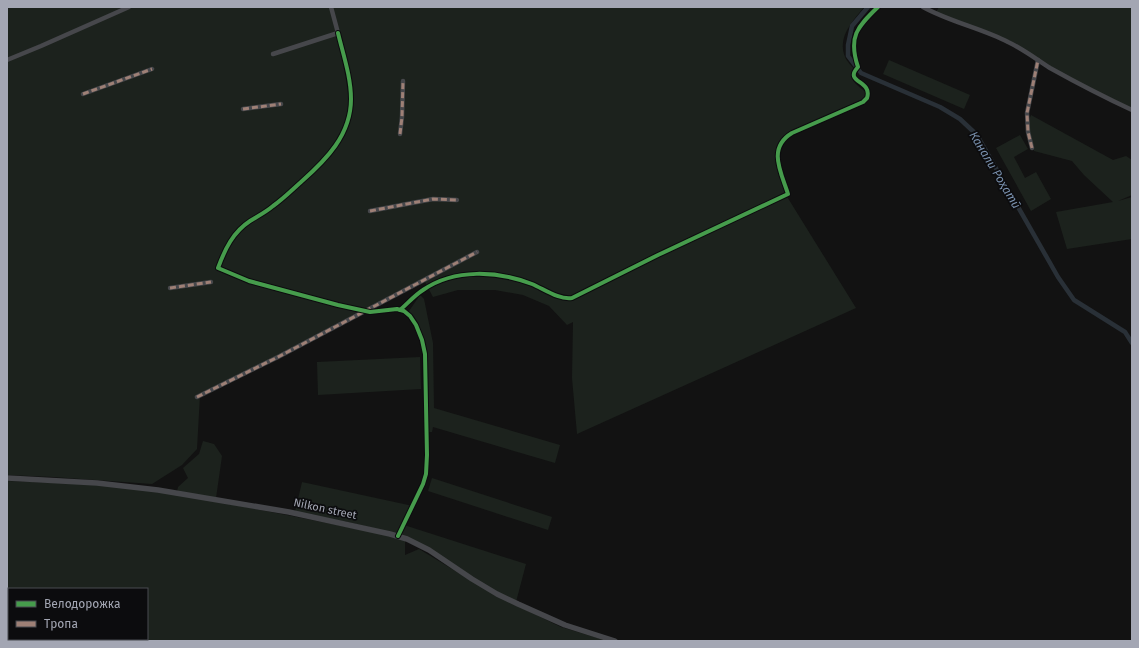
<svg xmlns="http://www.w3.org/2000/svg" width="1139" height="648" viewBox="0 0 1139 648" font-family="'Fira Sans',sans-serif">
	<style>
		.green { fill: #1c221d; fill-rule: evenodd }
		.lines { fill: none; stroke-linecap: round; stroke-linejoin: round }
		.canal { stroke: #293037; stroke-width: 4.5 }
		.minor { stroke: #46474b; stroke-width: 4.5 }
		.tertiary { stroke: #46474b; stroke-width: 5.5 }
		.quiet { stroke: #9e8076; stroke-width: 3; stroke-dasharray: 6 3; stroke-linecap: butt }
		.cycleway-casing { stroke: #0c0c0e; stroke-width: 6 }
		.cycleway { stroke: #469c4c; stroke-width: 4 }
		.labels { text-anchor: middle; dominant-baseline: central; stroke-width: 3.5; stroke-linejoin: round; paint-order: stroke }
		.street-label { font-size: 11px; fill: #a3a6b3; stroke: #0c0c0e }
		.water-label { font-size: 12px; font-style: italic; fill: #7a91ae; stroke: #0c0c0e }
	</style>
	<rect width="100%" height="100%" fill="#121212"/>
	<!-- green -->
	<g class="green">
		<path d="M7,7H864C852,22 837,37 845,57C847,62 852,66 855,70C845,79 860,87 867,93V98L855,105L787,136L777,146L776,161L785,184L786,195L856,308L577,434L572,378L573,322L567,325L549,306L523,295L495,290H458L433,297L425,282L200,395L197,449L182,465L152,484L53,477L7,475Z"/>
		<polygon points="939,7 1132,7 1132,109 1082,86 1013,44 935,14"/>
		<polygon points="889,60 970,95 964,109 883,74"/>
		<polygon points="1031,115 1113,160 1126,156 1132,160 1132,195 1118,201 1132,197 1132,239 1067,249 1056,212 1113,202 1084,175 1072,161 1034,151 1027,126"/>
		<polygon points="1020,135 1028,149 1014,157 1025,178 1036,172 1051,199 1031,211 996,148"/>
		<polygon points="420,295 424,299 433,343 434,408 560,445 555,463 433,427 432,432 427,432 425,347 415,326 407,314"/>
		<polygon points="420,357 421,389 318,395 317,362"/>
		<polygon points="203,441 214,444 222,456 216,498 177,492 178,487 188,478 183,468 199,454"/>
		<polygon points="432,478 552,517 548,530 428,491"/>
		<path d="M7,481C57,483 108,484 158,492C241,505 323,522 405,539V555L419,549L495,595L561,627L608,641H7ZM9,589H147V639H9Z"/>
		<path d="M302,482L413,506L404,525L526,564L516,602C505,596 494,591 484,585C466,573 449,560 430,549C388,527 340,521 295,512Z"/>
	</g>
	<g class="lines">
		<!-- canal -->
		<polyline class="canal" points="868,7 852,26 848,45 848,56 861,73 940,107 960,119 977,135 1058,277 1074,300 1125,332 1132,343"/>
		<!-- minor -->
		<g class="minor">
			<path d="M923,7C950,22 981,28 1008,42C1023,49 1036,59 1050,68C1077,83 1104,97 1132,110"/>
			<path d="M338,33C343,54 351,77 351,99C351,135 326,160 301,182C292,190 283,199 273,206C266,212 258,216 250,221C233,232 225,249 218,268L249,281L338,305L370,312L397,309L404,311L410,316L416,325L422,340L425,354L427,455L426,474L423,484L398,536"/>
			<polyline points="273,54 338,33 331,7"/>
			<polyline points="7,60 41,46 129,7"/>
			<polyline points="83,94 152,69"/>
			<polyline points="243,109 281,104"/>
			<polyline points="400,134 402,117 403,81"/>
			<polyline points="1032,148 1028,132 1027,113 1038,60"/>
			<polyline points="370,211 433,199 457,200"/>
			<polyline points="170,288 211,282"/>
			<path d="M400,310C408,303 415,295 423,290C455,268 498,271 532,284C544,289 559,300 572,298L658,255L788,194C781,172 767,148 792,133L863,102L867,98C873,80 843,83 858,67C848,37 857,27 878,7"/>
			<polyline points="197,397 278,357 477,252"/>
		</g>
		<!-- tertiary -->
		<polyline class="tertiary" points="7,478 97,483 158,490 289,512 390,534 407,539 429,550 472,579 497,594 518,604 565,625 615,641"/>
		<!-- quiet -->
		<g class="quiet">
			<polyline points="83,94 152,69"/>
			<polyline points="243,109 281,104"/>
			<polyline points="400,134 402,117 403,81"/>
			<polyline points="1032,148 1028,132 1027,113 1038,60"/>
			<polyline points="370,211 433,199 457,200"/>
			<polyline points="170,288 211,282"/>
			<polyline points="197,397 278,357 477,252"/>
		</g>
		<defs>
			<g id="cycleway">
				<path d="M338,33C343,54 351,77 351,99C351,135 326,160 301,182C292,190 283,199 273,206C266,212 258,216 250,221C233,232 225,249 218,268L249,281L338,305L370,312L397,309L404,311L410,316L416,325L422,340L425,354L427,455L426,474L423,484L398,536"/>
				<path d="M400,310C408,303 415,295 423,290C455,268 498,271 532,284C544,289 559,300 572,298L658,255L788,194C781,172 767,148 792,133L863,102L867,98C873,80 843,83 858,67C848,37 857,27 878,7"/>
			</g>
		</defs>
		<!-- cycleway casing -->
		<use href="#cycleway" class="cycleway-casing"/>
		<!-- cycleway -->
		<use href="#cycleway" class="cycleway"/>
	</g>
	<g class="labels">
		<!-- street labels -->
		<g class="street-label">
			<text transform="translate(325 509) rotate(12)">Nilkon street</text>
		</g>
		<!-- water labels -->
		<g class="water-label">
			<text transform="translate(995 170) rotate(59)">Канали Роҳатӣ</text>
		</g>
	</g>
	<!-- border -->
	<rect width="1139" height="648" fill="none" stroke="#a3a6b3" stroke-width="16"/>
	<!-- legend -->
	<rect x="8" y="588" width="140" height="52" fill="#0c0c0e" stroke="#484a50"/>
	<rect x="16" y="601" width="20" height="6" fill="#469c4c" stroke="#484a50"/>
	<text x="44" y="608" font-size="12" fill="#a3a6b3">Велодорожка</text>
	<rect x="16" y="621" width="20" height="6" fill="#9e8076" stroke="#484a50"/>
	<text x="44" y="628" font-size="12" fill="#a3a6b3">Тропа</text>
</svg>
